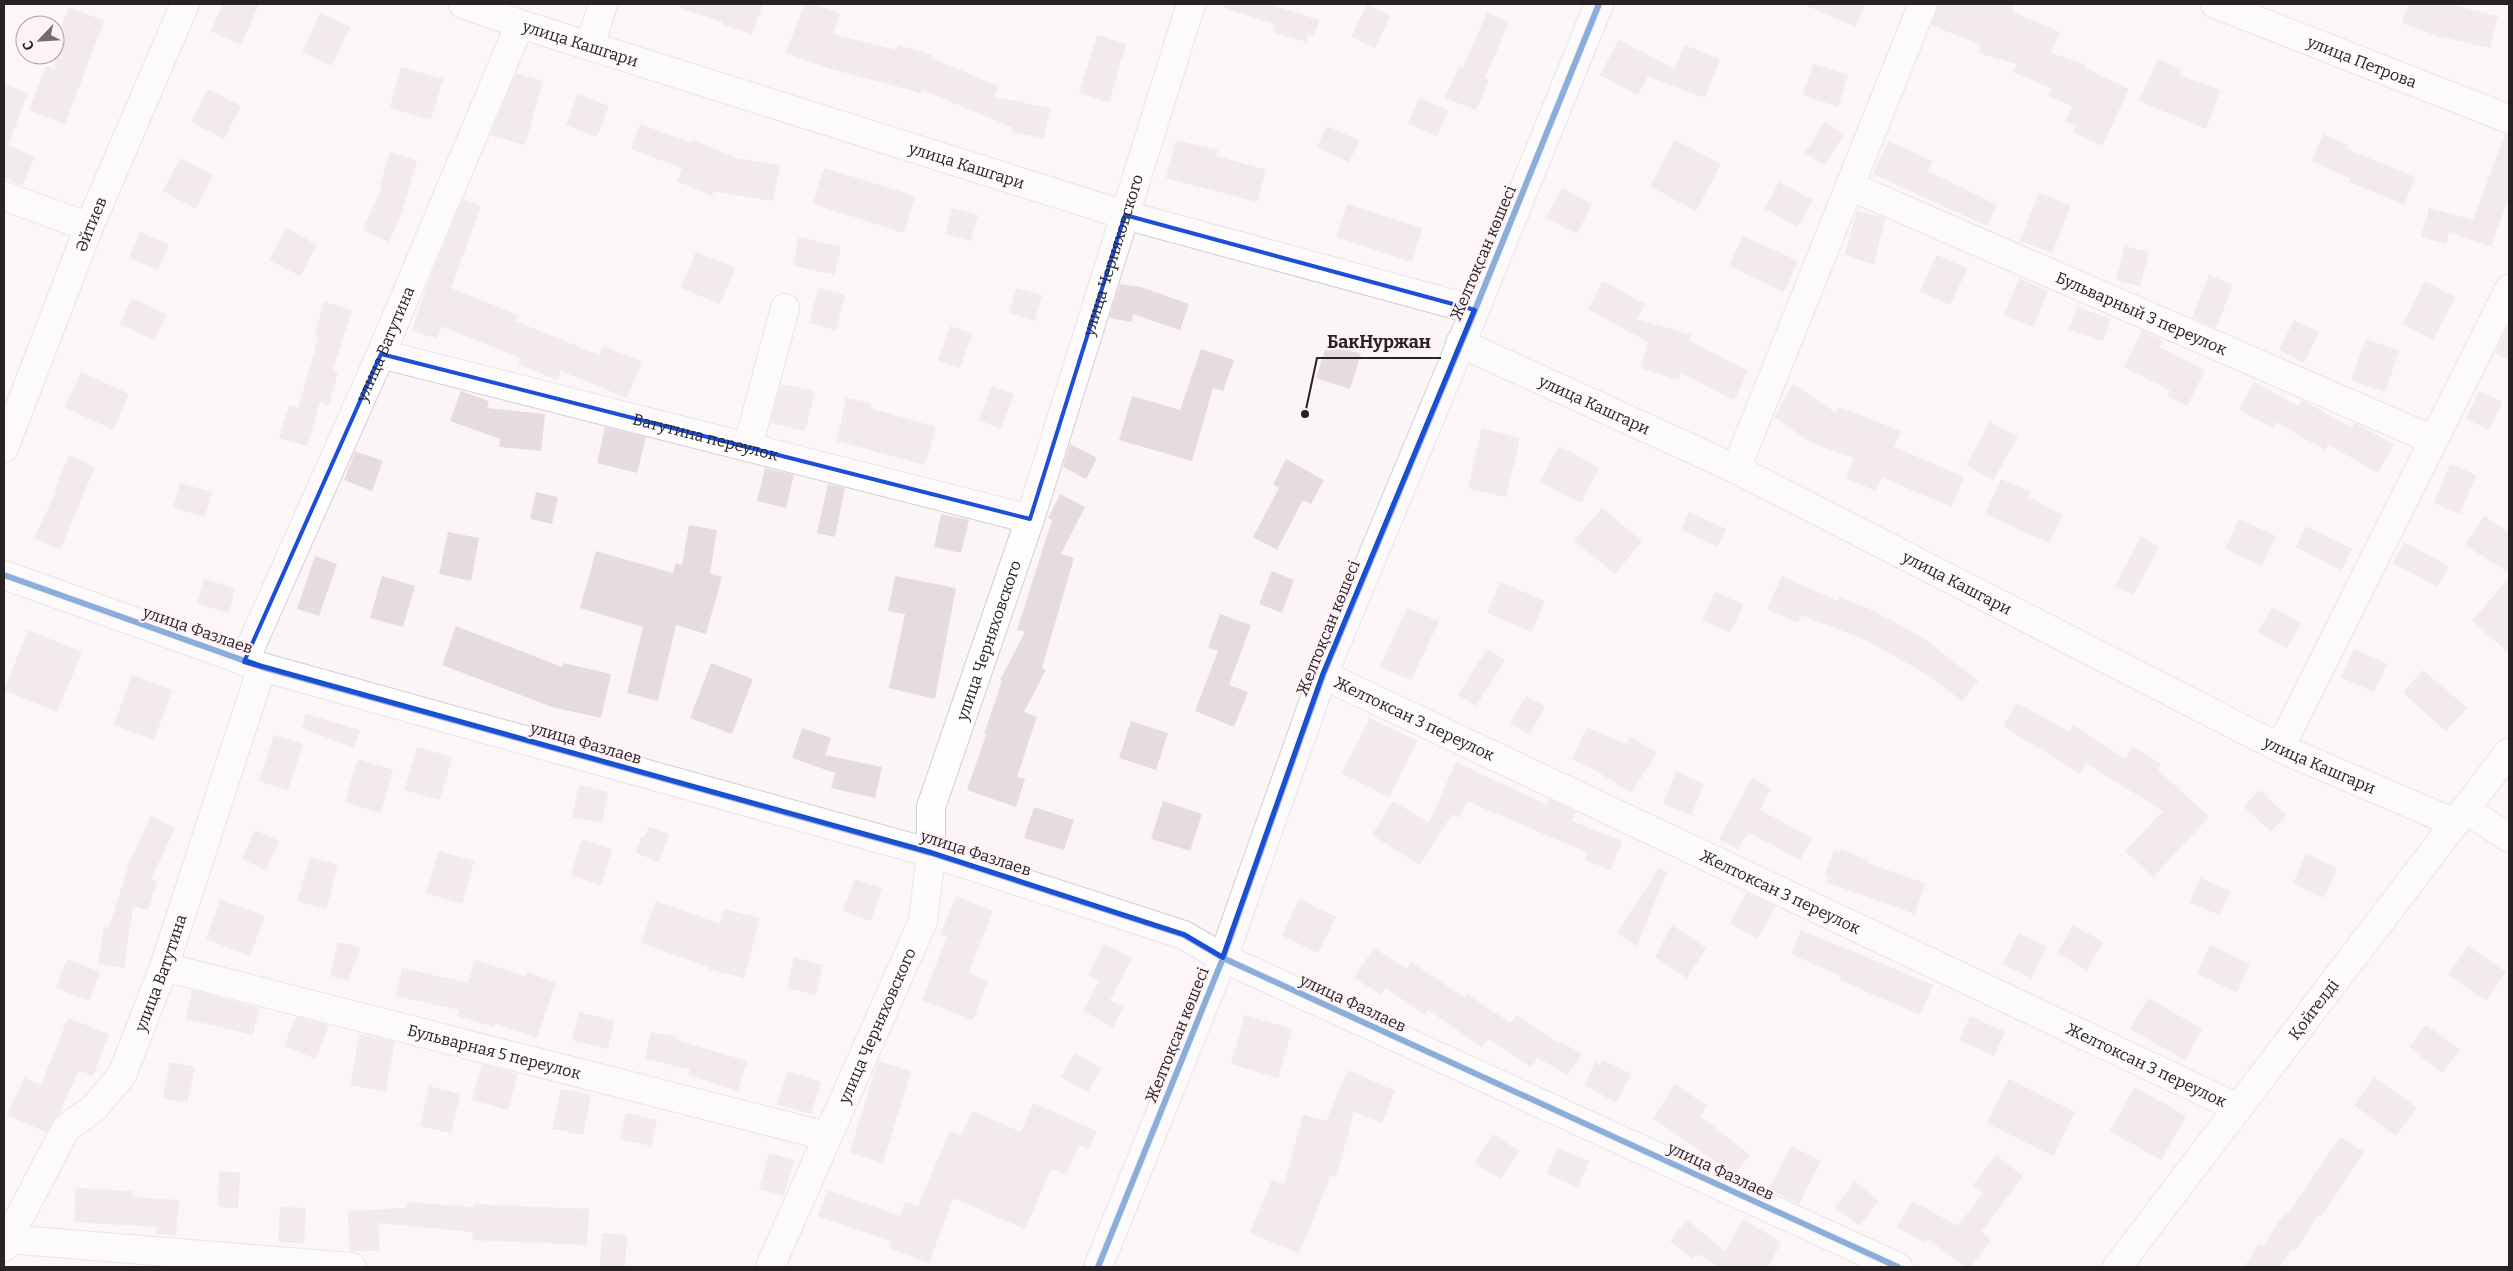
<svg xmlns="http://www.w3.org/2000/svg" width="2513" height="1271" viewBox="0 0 2513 1271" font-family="Bitter,serif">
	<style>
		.building { fill: #e6dce0 }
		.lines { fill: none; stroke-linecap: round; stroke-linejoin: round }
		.minor-casing { stroke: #d4cdd0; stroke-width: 30 }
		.minor { stroke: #fffefe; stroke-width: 28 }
		.cycleway-casing { stroke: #fff2f7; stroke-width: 9 }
		.cycleway { stroke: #0057b8; stroke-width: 6 }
		.marked { fill: none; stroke: #1d4ed8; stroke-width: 4; stroke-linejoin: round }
		.labels { text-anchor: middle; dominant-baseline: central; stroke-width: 4.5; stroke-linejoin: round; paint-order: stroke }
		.street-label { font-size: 16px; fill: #292225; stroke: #fff2f7 }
		.leader { fill: none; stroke: #292225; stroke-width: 2 }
		.callout-dot { fill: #292225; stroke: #fff2f7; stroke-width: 2 }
		.callout-label { font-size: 18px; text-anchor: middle; font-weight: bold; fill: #292225; stroke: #fff2f7; stroke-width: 4.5; stroke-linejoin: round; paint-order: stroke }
	</style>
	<rect width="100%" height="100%" fill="#fcf5f8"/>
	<!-- building -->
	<g class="building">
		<polygon points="223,4 259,4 241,45 211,31"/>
		<polygon points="680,4 763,4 752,34 722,24 723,22 679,8"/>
		<polygon points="804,4 814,4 840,13 833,34 897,50 898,45 932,55 931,58 998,86 994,97 1050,108 1044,138 1011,132 1012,127 922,90 921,93 824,67 786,53"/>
		<polygon points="1225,4 1269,4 1319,20 1314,36 1308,34 1306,42 1273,32 1275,24 1224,8"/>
		<polygon points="1367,4 1390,16 1375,48 1351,37"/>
		<polygon points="1803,4 1866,4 1855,27"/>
		<polygon points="1938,4 2014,4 2012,12 2060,32 2051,53 2086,65 2085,68 2129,89 2102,146 2073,132 2076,125 2066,122 2072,106 2048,96 2051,88 2013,72 2017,64 1979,53 1981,45 1931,25"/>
		<polygon points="2409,4 2448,4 2498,16 2490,48 2438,36 2402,23"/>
		<polygon points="69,7 104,21 65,124 29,110 46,66 55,70 55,43"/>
		<polygon points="320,13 350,27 332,66 302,52"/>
		<polygon points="1487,13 1509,22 1485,78 1489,80 1476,110 1445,98 1459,67 1463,68"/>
		<polygon points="1097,35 1126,44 1109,102 1079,93"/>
		<polygon points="1619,40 1675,69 1684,45 1720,59 1705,98 1648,76 1638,95 1600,75"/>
		<polygon points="2158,59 2181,70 2179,75 2220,90 2206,129 2139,101"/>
		<polygon points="1813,64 1848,75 1838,107 1803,95"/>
		<polygon points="401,67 443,79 431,120 390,108"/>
		<polygon points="516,73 543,81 525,145 490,135"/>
		<polygon points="4,84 28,93 8,145 35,157 22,186 4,177"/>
		<polygon points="208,89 241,106 224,139 191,122"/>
		<polygon points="578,94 609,106 597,137 566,125"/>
		<polygon points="1419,98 1448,110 1437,136 1408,124"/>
		<polygon points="1825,122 1844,134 1825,165 1805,153"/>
		<polygon points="640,124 692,143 694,140 736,158 780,165 773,201 714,191 712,196 677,181 682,168 631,149"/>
		<polygon points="1327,126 1359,141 1349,162 1317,147"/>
		<polygon points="2323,134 2348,145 2346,149 2415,177 2404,205 2350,182 2351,179 2312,161"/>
		<polygon points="2505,134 2509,134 2509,197 2491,247 2449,232 2446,244 2421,237 2429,208 2473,220"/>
		<polygon points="1176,140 1218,150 1216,156 1266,170 1257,202 1166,178"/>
		<polygon points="1675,140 1721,164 1696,211 1650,186"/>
		<polygon points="1888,141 1932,161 1928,171 1997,205 1987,226 1873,174"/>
		<polygon points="390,152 417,161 401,215 389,242 363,230 382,186 380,185"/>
		<polygon points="180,158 213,175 196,209 163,191"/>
		<polygon points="824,168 915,196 904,233 813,204"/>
		<polygon points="1779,182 1813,200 1798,227 1765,209"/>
		<polygon points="1562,188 1592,204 1577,234 1546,218"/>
		<polygon points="2039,193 2071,205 2052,253 2020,241"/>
		<polygon points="463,199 481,206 451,288 518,315 515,321 599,355 603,346 642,362 627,398 561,371 557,380 518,364 520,358 442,326 437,339 412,330 429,280"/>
		<polygon points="1347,204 1422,228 1412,262 1336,237"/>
		<polygon points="952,208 978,215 971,241 946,234"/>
		<polygon points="1857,211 1885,218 1874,264 1855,259 1845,254"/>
		<polygon points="286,228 317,245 300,276 269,260"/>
		<polygon points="140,232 169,244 158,270 129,258"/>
		<polygon points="1743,236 1798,261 1784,292 1729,266"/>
		<polygon points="799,237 841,247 834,275 793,265"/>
		<polygon points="2125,246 2149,252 2140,286 2116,280"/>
		<polygon points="696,252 735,268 720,304 681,288"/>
		<polygon points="1937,255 1967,269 1950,305 1920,291"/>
		<polygon points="2209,275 2233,285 2216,328 2192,318"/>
		<polygon points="2019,278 2048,291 2033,327 2004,315"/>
		<polygon points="1603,281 1645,304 1637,319 1691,335 1690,341 1748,371 1734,400 1681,373 1679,380 1641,368 1648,342 1588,309"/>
		<polygon points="2425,281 2455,297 2433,340 2403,324"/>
		<polygon points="1120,284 1141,287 1189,304 1180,330 1133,314 1132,322 1109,318"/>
		<polygon points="818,288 845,295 836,330 809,323"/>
		<polygon points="1016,288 1042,295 1035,321 1009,313"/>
		<polygon points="132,298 167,315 154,340 120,324"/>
		<polygon points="324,302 352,310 333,370 338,372 329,405 320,402 307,446 279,438 289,405 298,408 319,336 315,334"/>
		<polygon points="2077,307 2111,319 2103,341 2069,330"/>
		<polygon points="2294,320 2319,332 2304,363 2279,350"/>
		<polygon points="2509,324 2509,360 2495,353"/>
		<polygon points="950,326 972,334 960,368 938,360"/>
		<polygon points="2142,330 2163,341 2159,347 2205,370 2187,406 2167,396 2170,390 2124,367"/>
		<polygon points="2366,339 2399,351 2385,392 2351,380"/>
		<polygon points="1327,343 1361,354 1350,389 1316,378"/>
		<polygon points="1201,349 1234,360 1223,391 1213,388 1192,461 1119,440 1132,396 1180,410"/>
		<polygon points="81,372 129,394 113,430 65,407"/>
		<polygon points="2254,382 2298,406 2302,400 2352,428 2355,423 2394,444 2378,473 2328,444 2325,450 2276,422 2273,428 2239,410"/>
		<polygon points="781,384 815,391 805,431 770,423"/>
		<polygon points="1793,384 1836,413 1838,407 1901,431 1894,447 1964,477 1951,507 1882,477 1876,491 1846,478 1854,458 1812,443 1774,417"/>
		<polygon points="992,386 1014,394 1001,429 979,420"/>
		<polygon points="461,391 489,401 487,408 545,414 541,451 499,447 500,439 450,421"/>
		<polygon points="2479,391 2502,402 2489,430 2466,419"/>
		<polygon points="846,398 871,403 870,408 936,427 925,465 837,441"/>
		<polygon points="1990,422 2018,437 1993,480 1966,465"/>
		<polygon points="605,427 646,437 637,473 597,463"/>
		<polygon points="1482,428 1520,438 1506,497 1468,488"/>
		<polygon points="1070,444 1097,458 1086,479 1063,467"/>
		<polygon points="1559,446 1599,468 1581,503 1540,482"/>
		<polygon points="355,451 383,461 372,491 344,480"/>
		<polygon points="69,455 95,467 60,550 34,538 57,490 55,489"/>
		<polygon points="1286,459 1324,480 1311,504 1303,500 1277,550 1253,537 1279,488 1273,484"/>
		<polygon points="2450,464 2476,475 2460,514 2434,503"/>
		<polygon points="765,468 794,475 786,508 757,501"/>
		<polygon points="2001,479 2030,492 2028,497 2063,515 2049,543 1985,514"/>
		<polygon points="180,483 212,492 205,517 173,508"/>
		<polygon points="828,484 845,488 835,537 817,533"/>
		<polygon points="536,492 558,497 552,524 530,519"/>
		<polygon points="1060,494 1085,507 1061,554 1074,558 1042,668 1046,670 1024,712 1037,717 1017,777 1025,779 1016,807 967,790 986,735 984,734 1002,681 1000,680 1025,632 1017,630 1052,520 1048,518"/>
		<polygon points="1602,508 1642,541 1615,574 1574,541"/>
		<polygon points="1689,512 1726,529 1718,547 1681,530"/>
		<polygon points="941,514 969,520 961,553 934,547"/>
		<polygon points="2484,516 2509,532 2509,573 2465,545"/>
		<polygon points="2239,519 2276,536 2262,566 2225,549"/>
		<polygon points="689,525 717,530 710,573 722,577 706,634 676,625 658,701 627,693 643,627 580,608 596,551 673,573 676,563 682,565"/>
		<polygon points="2306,526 2352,549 2341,570 2296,547"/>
		<polygon points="448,532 479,538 471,581 439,574"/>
		<polygon points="2141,537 2159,547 2133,595 2115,586"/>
		<polygon points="2404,542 2449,566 2438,587 2393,563"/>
		<polygon points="315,556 337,564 319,616 297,609"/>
		<polygon points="1272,571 1294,580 1282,613 1259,604"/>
		<polygon points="382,576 415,586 403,627 370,618"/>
		<polygon points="895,576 956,588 935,699 889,688 905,614 888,611"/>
		<polygon points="1782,576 1837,601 1839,597 1872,610 1926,640 1978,681 1962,701 1926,674 1866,640 1801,615 1798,623 1767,609"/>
		<polygon points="2509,578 2509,653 2472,621"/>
		<polygon points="204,579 235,588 229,613 197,604"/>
		<polygon points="1500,582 1545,601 1531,632 1487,613"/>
		<polygon points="1715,592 1743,605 1730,633 1702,620"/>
		<polygon points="2272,607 2301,623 2287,648 2258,632"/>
		<polygon points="1407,608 1439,621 1411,680 1380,667"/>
		<polygon points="1220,614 1251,625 1229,685 1248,692 1234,727 1195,711 1218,651 1208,648"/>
		<polygon points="456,626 562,667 563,663 611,674 601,718 552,707 442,665"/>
		<polygon points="28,630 82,652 57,712 4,690"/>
		<polygon points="1487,649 1505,660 1476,706 1458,695"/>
		<polygon points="2354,649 2387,664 2374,692 2341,677"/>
		<polygon points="711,663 753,679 732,734 690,718"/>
		<polygon points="2423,670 2467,708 2446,731 2403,693"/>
		<polygon points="132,675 172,690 154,740 114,725"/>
		<polygon points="1526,696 1545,706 1530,734 1510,724"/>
		<polygon points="2017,703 2069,732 2073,725 2125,759 2133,747 2161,764 2158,770 2209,817 2153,877 2125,851 2163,811 2086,763 2079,773 2003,726"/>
		<polygon points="306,714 360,730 354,748 302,728"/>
		<polygon points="1370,718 1417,741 1389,797 1342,773"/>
		<polygon points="1131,721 1168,733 1156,770 1119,758"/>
		<polygon points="1587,727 1626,744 1631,737 1657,753 1631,793 1595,770 1572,759"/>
		<polygon points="802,728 831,738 825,755 882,767 875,798 831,788 835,773 792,758"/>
		<polygon points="274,735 303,744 288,790 259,781"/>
		<polygon points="417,747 452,757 440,800 404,790"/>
		<polygon points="358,759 393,770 381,813 345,802"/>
		<polygon points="1456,762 1547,805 1549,799 1576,812 1572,821 1622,841 1611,870 1585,860 1588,853 1467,801 1460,818 1452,814 1420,865 1372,835 1393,801 1429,823"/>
		<polygon points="1676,772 1704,784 1691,815 1663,804"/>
		<polygon points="1752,778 1771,788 1760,810 1812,838 1800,860 1748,832 1738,849 1719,839"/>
		<polygon points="579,785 608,792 602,823 572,817"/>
		<polygon points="2259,790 2286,815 2271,832 2244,807"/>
		<polygon points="1163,801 1202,814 1190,851 1151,839"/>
		<polygon points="1034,807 1074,820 1064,850 1024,838"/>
		<polygon points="151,816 175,828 151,879 157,881 148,910 133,906 124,968 98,964 104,927 109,928 130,861"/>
		<polygon points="649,827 669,834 659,862 636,853 641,837 644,838"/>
		<polygon points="255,830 279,841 266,870 242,859"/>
		<polygon points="582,839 612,849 601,885 571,875"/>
		<polygon points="1841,849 1868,861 1867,863 1925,883 1915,914 1826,882 1829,876 1825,874 1834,851 1839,853"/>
		<polygon points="439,851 474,861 462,904 426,893"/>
		<polygon points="2306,854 2337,868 2324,898 2293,884"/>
		<polygon points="310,857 338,865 326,909 297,901"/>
		<polygon points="1659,868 1667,872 1637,946 1617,933"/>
		<polygon points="2200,878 2230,891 2220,915 2190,903"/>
		<polygon points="855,879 882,888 871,921 843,911"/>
		<polygon points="1746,893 1776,906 1758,939 1730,923"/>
		<polygon points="956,896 993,911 968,973 988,981 973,1020 922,1000 947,937 940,934"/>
		<polygon points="1299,899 1336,917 1318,953 1282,935"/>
		<polygon points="220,900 265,916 250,956 206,939"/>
		<polygon points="656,901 720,924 724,909 760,918 744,978 709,969 709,967 641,943"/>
		<polygon points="1672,925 1706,948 1687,978 1655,957"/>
		<polygon points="2073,925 2103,942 2087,970 2057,953"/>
		<polygon points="1801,930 1933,985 1920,1015 1840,980 1841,976 1791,954"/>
		<polygon points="2019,933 2047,947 2031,978 2003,964"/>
		<polygon points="338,942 361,947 348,980 330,976"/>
		<polygon points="1104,944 1132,958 1110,1000 1124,1007 1113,1027 1083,1011 1099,981 1088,975"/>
		<polygon points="2210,945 2250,964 2237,992 2197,974"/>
		<polygon points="2468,946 2506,972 2486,1001 2448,975"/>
		<polygon points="1374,948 1406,969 1411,962 1465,998 1467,994 1510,1023 1516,1015 1558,1043 1559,1041 1582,1054 1568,1075 1538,1058 1531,1067 1488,1038 1482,1047 1428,1010 1425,1015 1386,988 1381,995 1354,977"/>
		<polygon points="794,957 823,965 816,995 787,988"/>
		<polygon points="67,959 100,972 89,1001 56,988"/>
		<polygon points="475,960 525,976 526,972 556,982 537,1038 495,1023 494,1027 458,1016 459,1010 396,996 402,968 468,983"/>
		<polygon points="192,990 259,1008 253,1035 186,1019"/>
		<polygon points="2148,998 2202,1029 2185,1060 2130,1029"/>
		<polygon points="579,1012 614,1021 608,1049 572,1040"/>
		<polygon points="1245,1015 1292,1029 1278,1078 1231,1064"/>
		<polygon points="1970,1016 2005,1032 1994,1056 1959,1040"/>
		<polygon points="296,1017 329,1025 316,1059 284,1046"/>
		<polygon points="68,1018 109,1034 93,1076 79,1070 59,1114 46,1132 7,1115 24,1078 41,1085"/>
		<polygon points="2426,1025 2460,1050 2442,1073 2409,1047"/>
		<polygon points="651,1032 677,1037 676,1040 747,1061 738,1091 688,1075 690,1069 645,1059"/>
		<polygon points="360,1034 395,1042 385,1092 350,1085"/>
		<polygon points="1074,1053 1101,1068 1088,1092 1061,1077"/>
		<polygon points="1603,1060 1631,1074 1616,1103 1585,1085 1595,1062 1600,1065"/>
		<polygon points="878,1061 911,1071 883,1163 850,1152"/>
		<polygon points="170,1062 195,1067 187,1103 163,1098"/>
		<polygon points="482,1064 518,1074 508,1110 472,1100"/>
		<polygon points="1348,1070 1395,1091 1382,1123 1354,1112 1336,1177 1331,1176 1299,1253 1250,1233 1272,1180 1284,1185 1303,1115 1326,1121"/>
		<polygon points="788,1071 821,1082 811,1114 777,1104"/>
		<polygon points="2374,1077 2417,1108 2396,1136 2354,1105"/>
		<polygon points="2009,1079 2075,1112 2053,1156 1987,1123"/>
		<polygon points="1675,1084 1707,1106 1700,1116 1750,1155 1734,1175 1653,1118"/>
		<polygon points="429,1086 460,1094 451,1133 420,1126"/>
		<polygon points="2135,1087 2186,1116 2161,1160 2110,1131"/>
		<polygon points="561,1089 591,1095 583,1135 552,1129"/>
		<polygon points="1033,1103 1097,1131 1089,1149 1079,1145 1066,1175 1051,1169 1025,1229 953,1198 929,1263 888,1247 891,1241 818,1216 827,1190 900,1216 905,1202 918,1206 950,1131 961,1136 972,1111 1021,1132"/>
		<polygon points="626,1113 657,1120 651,1146 620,1139"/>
		<polygon points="1493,1134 1519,1151 1501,1179 1475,1163"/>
		<polygon points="2340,1137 2364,1152 2321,1217 2318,1215 2296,1250 2292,1248 2279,1267 2244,1267 2259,1244 2263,1247 2285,1212 2288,1214"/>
		<polygon points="1791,1146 1821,1161 1799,1204 1769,1189"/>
		<polygon points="1558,1148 1589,1161 1578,1187 1547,1174"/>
		<polygon points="769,1153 794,1160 784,1196 759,1189"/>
		<polygon points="1996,1155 2023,1176 1981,1232 1991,1240 1970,1267 1965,1267 1927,1238 1924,1242 1897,1227 1912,1201 1958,1226 1983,1193 1973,1185"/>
		<polygon points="219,1171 240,1173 238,1208 218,1207"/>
		<polygon points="1855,1181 1879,1201 1859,1226 1835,1207"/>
		<polygon points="76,1188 133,1191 132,1197 179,1200 176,1235 156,1234 157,1227 74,1222"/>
		<polygon points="407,1202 474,1207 474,1204 589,1209 587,1245 472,1240 473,1232 378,1223 380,1251 350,1251 348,1211 406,1208"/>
		<polygon points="280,1207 306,1208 304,1243 278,1242"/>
		<polygon points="1743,1219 1781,1242 1768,1267 1716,1267 1717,1265 1698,1254 1693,1259 1670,1241 1687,1220 1725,1251"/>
		<polygon points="602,1233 627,1235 625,1267 600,1267"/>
	</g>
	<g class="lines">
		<defs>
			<g id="minor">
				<path id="s1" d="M463,4L520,24L1125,215L1475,310"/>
				<path id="s2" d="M2215,4L2509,119"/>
				<polyline points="590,46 603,4"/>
				<path id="s3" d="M1850,186L2433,440"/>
				<polyline points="4,196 89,227"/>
				<path id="s4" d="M1460,343L1736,469L2280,748L2455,823"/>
				<path id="s5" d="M381,354L1030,519"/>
				<polyline points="748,446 785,308"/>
				<path id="s6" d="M4,448L89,227L185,4"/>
				<polyline points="1736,469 1923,4"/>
				<polyline points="4,575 262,667 931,853 1184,935 1223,958 1898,1267"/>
				<path id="s7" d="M244,662L381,354L520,24"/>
				<path id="s8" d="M1323,675L2238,1108"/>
				<polyline points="2280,748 2509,289"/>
				<polyline points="2465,809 2509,838"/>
				<path id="s9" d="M164,967L826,1136"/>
				<polyline points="7,1239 352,1267"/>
				<path id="s10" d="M4,1247L66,1128L94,1108L122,1075L164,967L262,667"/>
				<path id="s11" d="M770,1267L923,921L931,853V807L1030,519L1191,4"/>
				<polyline points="1098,1267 1223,958 1323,675 1475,310 1599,4"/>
				<path id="s12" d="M2117,1267L2509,752"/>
			</g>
		</defs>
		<!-- minor casing -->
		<use href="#minor" class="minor-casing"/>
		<!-- minor -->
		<use href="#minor" class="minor"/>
		<defs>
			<g id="cycleway">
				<polyline points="4,575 262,667 931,853 1184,935 1223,958 1898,1267"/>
				<polyline points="1098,1267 1223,958 1323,675 1475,310 1599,4"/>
			</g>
		</defs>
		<!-- cycleway casing -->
		<use href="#cycleway" class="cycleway-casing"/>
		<!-- cycleway -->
		<use href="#cycleway" class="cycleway"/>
	</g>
	<!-- marked area -->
	<path d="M0 0H2513V1271H0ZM1125,215L1475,310L1323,675L1223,958L1184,935L931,853L244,662L381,354L1030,519Z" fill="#fcf5f8" fill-opacity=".55" fill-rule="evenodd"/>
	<path class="marked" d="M1125,215L1475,310L1323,675L1223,958L1184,935L931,853L244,662L381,354L1030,519Z"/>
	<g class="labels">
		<!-- street labels -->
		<g class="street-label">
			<text stroke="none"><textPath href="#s1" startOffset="124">улица Кашгари</textPath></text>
			<text stroke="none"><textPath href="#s2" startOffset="158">улица Петрова</textPath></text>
			<text stroke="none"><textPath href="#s1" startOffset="529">улица Кашгари</textPath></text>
			<text stroke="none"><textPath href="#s6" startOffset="240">Әйтиев</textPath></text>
			<text transform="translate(1483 253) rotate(-67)">Желтоқсан көшесі</text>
			<text stroke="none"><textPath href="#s11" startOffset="1074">улица Черняховского</textPath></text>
			<text stroke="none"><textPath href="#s3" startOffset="318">Бульварный 3 переулок</textPath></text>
			<text stroke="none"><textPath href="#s7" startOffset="348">улица Ватутина</textPath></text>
			<text stroke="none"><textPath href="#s4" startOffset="148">улица Кашгари</textPath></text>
			<text stroke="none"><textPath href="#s5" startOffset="335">Ватутина переулок</textPath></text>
			<text stroke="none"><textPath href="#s4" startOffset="552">улица Кашгари</textPath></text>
			<text transform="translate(1328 628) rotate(-68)">Желтоқсан көшесі</text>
			<text transform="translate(198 630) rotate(19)">улица Фазлаев</text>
			<text stroke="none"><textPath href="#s11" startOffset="669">улица Черняховского</textPath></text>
			<text stroke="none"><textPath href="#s8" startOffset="101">Желтоксан 3 переулок</textPath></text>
			<text transform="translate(586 743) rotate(16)">улица Фазлаев</text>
			<text stroke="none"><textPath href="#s4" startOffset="958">улица Кашгари</textPath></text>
			<text transform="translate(976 853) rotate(18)">улица Фазлаев</text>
			<text stroke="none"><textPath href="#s8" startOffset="506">Желтоксан 3 переулок</textPath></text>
			<text stroke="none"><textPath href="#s10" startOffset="321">улица Ватутина</textPath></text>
			<text transform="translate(1353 1003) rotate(25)">улица Фазлаев</text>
			<text stroke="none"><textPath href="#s12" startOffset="324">Қойгелді</textPath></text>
			<text stroke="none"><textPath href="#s11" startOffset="264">улица Черняховского</textPath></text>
			<text transform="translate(1177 1035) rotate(-68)">Желтоқсан көшесі</text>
			<text stroke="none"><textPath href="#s9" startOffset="341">Бульварная 5 переулок</textPath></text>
			<text stroke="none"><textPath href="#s8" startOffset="911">Желтоксан 3 переулок</textPath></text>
			<text transform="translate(1721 1171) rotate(25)">улица Фазлаев</text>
		</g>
	</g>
	<!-- callouts -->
	<path class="leader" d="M1305 414L1317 358H1441"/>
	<circle class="callout-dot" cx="1305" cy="414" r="5"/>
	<g class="callout-label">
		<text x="1379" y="348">БакНуржан</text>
	</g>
	<!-- border -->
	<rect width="2513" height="1271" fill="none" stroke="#292225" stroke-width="10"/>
	<!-- north arrow -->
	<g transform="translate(40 40) rotate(245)"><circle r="24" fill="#fff2f7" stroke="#a99fa3"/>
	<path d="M0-4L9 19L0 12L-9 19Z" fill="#736c6f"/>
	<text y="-8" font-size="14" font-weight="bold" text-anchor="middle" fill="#292225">С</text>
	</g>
</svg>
